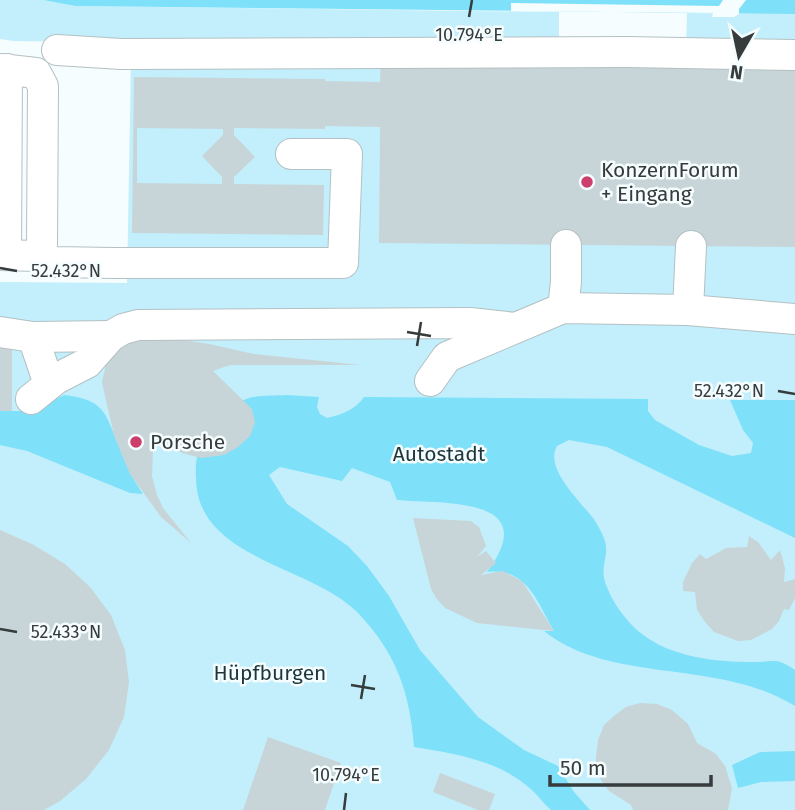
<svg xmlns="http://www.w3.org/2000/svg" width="795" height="810" viewBox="0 0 795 810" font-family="'Fira Sans',sans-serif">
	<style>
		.green { fill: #c2effb }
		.water { fill: #7ee1f9 }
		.pier { fill: #f5fdfe }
		.building { fill: #c8d5d8; fill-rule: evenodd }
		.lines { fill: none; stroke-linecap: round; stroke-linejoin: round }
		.minor-casing { stroke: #b4c0c3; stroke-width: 32 }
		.minor { stroke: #fff; stroke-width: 30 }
		.ticks { fill: none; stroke: #363b3c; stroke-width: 2.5 }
		.poi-dot { fill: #cc3e6c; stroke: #f5fdfe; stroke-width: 2.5 }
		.labels { text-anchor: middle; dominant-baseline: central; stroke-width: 5; stroke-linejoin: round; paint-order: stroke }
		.poi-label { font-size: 21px; fill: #363b3c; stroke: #f5fdfe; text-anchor: start }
		.park-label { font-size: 21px; fill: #1f363c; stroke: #f5fdfe }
		.ticks-label { font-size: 18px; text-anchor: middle; fill: #363b3c; stroke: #f5fdfe; stroke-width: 5; stroke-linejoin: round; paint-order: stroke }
	</style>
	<rect width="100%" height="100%" fill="#f5fdfe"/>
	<!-- green -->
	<g class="green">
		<polygon points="0,0 43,0 75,6 559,12 559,48 14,41 0,39"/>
		<polygon points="687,13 795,14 795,810 0,810 0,282 127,283 131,59 686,50"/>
	</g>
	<!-- water -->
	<g class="water">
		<polygon points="43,0 795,0 795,14 75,6"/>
		<path d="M65,395C104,400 105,412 118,444C125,462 132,478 143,494L130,493L27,451L0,445V411H22Z"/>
		<path d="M287,395L319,397L317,407L320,414L327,418C341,415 356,409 364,397L648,399V411L655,420L699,445L732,456L751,453L753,443L743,430L730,400H795V538L607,447L569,440L557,446C544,468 580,501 593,518C598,525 606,539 606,547C607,557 602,565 604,578C607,591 616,606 624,616C654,656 709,662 755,662C776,662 776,657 795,670V706C718,658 612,685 544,631H554C537,602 527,567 487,572C544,496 443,504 397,500L390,482L352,468L342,481L280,467L269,475L287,504L348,546L367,566L389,596L420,650L478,717L524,750L558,766L574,792L590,810H551C544,804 538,796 532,790C499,760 456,754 414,747C410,692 396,653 358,613C312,565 196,560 196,477C195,460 197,450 208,438C218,427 228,410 240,402C252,394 272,396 287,395Z"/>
		<polygon points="795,751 795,781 761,782 738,788 732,765 760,752"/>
	</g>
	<!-- pier -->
	<polygon class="pier" points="723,0 746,0 739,9 739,14 734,17 712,17 713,13 511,11 511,3 719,6"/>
	<!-- building -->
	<g class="building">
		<path d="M381,61L795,65V247L379,243L380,127L325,126V129L234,128V135L255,157L234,177V184L324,185L323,235L132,233L134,77L325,79V81L380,82ZM137,128L223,129V135L202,156L222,177V184L137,183Z"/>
		<polygon points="146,334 209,344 254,354 361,365 230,365 213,371 252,409 255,422 250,436 238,447 224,455 201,458 182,453 156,440 153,450 152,476 157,495 163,508 191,543 161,517 130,474 114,435 105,396 102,382 109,351"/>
		<rect x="0" y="346" width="12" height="65"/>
		<polygon points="413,518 471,521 479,527 486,546 477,557 486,551 496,563 481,575 503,571 522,581 554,631 477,623 445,608 436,598 431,589"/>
		<polygon points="0,530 32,544 65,564 90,587 111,615 125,650 129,682 124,717 109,750 86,779 60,801 44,810 0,810"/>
		<polygon points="749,536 758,542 771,560 780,550 785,568 784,582 795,579 795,598 789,610 784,609 779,621 772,629 751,640 738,641 714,632 705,622 697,610 695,592 683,591 683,582 692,563 700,554 706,559 726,548 747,547"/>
		<polygon points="640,703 657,704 672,710 688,724 697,743 716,754 725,766 732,788 728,810 633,810 631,805 609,791 601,780 595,766 598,740 604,725 615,715 626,707"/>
		<polygon points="268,737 341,763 325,810 243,810"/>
		<polygon points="440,773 495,794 489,810 478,810 433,792"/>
	</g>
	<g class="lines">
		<defs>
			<g id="minor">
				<polyline points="57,50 121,54 627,52 795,55"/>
				<polyline points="0,69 36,73 43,86 42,245 37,256 0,255"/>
				<polyline points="6,255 7,69"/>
				<polyline points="37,256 54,262 113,263 343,263 347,154 291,154"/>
				<polyline points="563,308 566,282 566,245"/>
				<polyline points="688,310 691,246"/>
				<polyline points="0,332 33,337 49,384"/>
				<polyline points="33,337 111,336"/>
				<polyline points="430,381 447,357 563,308 688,310 795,319"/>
				<polyline points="31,399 56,379 87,363 111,336 123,329 138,325 470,323 515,328"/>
			</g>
		</defs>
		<!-- minor casing -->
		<use href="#minor" class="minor-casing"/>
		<!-- minor -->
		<use href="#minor" class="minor"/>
	</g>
	<!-- ticks -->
	<path class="ticks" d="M469,17L472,0M0,268L17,271M407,332L431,336M417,346L421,322M778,391L795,394M0,629L17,632M351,685L375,689M361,699L365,675M344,810L346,793"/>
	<!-- markers -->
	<g class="poi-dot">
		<circle cx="587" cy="182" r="7"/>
		<circle cx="136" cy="442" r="7"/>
	</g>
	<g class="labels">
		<!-- poi labels -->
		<g class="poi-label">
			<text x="601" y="170">KonzernForum<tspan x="601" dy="24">+ Eingang</tspan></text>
			<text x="150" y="442">Porsche</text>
		</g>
		<!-- park labels -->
		<g class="park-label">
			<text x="439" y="454">Autostadt</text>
			<text x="270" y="673">Hüpfburgen</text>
		</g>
	</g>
	<g class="ticks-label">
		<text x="469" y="41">10.794°E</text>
		<text x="66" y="277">52.432°N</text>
		<text x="729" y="397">52.432°N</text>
		<text x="66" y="638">52.433°N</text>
		<text x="346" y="781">10.794°E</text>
	</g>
	<!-- north arrow -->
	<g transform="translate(739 56) rotate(189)" stroke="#f5fdfe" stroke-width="5" paint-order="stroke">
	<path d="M0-5L12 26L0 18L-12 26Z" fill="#363b3c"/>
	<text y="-10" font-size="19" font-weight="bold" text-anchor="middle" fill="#363b3c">N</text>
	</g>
	<!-- scale -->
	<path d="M550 775v10h161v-10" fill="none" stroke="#363b3c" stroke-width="3.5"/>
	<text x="560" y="775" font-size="21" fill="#363b3c" stroke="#f5fdfe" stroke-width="5" paint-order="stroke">50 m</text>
</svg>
